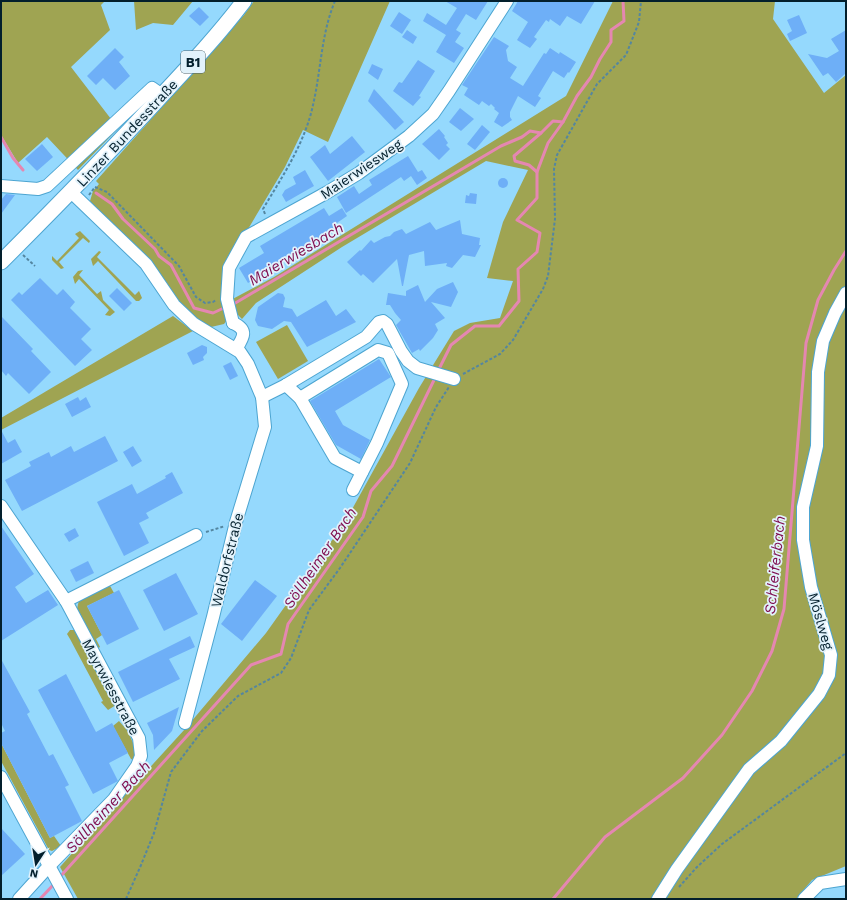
<svg xmlns="http://www.w3.org/2000/svg" width="847" height="900" viewBox="0 0 847 900" font-family="'Work Sans',sans-serif">
	<style>
		.green { fill: #9fa452 }
		.lines { fill: none; stroke-linecap: round; stroke-linejoin: round }
		.stream { stroke: #e587b1; stroke-width: 3 }
		.building { fill: #6eaff7 }
		.minor-casing { stroke: #4da5d1; stroke-width: 14 }
		.major-casing { stroke: #4da5d1; stroke-width: 17 }
		.path { stroke: #5486a0; stroke-width: 2; stroke-dasharray: 3 2; stroke-linecap: butt }
		.minor { stroke: #fff; stroke-width: 12 }
		.major { stroke: #fff; stroke-width: 15 }
		.labels { text-anchor: middle; dominant-baseline: central; stroke-width: 3.5; stroke-linejoin: round; paint-order: stroke }
		.shield { fill: #e2f2fb; stroke: #465e6a; stroke-width: 1 }
		.shield-label { font-size: 13px; font-weight: bold; fill: #031f2c }
		.street-label { font-size: 14px; fill: #031f2c; stroke: #e2f2fb }
		.water-label { font-size: 15px; font-style: italic; fill: #7f0d4f; stroke: #e2f2fb }
	</style>
	<rect width="100%" height="100%" fill="#95d9fd"/>
	<!-- green -->
	<g class="green">
		<polygon points="1,1 105,1 101,5 110,30 71,67 111,119 136,110 78,170 47,137 18,163 1,135"/>
		<polygon points="134,1 193,1 173,25 153,23 136,30"/>
		<polygon points="254,1 390,1 328,142 303,130 285,167 226,266 227,302 274,277 566,96 613,1 775,1 773,19 824,93 846,75 846,866 812,880 796,899 78,899 60,867 90,833 185,729 266,633 345,522 419,388 454,331 470,323 500,318 513,281 487,278 503,222 528,170 486,161 342,247 256,303 242,319 234,311 224,324 211,327 199,321 176,299 152,264 90,201 93,191 99,184 96,181 244,15"/>
		<polygon points="80,231 90,241 89,243 83,238 59,262 64,268 61,269 52,260 52,256 57,261 79,238 75,234"/>
		<polygon points="99,251 101,252 97,257 135,295 139,291 142,298 139,301 136,301 98,261 93,266 91,259"/>
		<polygon points="83,270 79,275 97,294 101,291 103,300 115,312 110,316 105,315 109,310 79,279 75,284 73,277 78,271"/>
		<polygon points="173,316 193,331 1,430 1,418"/>
		<polygon points="287,325 308,361 278,379 256,342"/>
		<polygon points="109,584 114,593 87,606 102,635 96,639 100,647 97,649 77,609 79,600"/>
		<polygon points="70,630 75,630 109,697 116,705 108,710 101,702 103,701 70,639 67,634"/>
		<polygon points="119,721 127,730 135,747 135,761 131,759 113,726"/>
		<polygon points="1,743 50,838 54,836 61,846 52,851 49,850 1,761"/>
	</g>
	<g class="lines">
		<!-- stream -->
		<g class="stream">
			<polyline points="1,137 13,158 23,170"/>
			<polyline points="537,172 529,165 515,161 514,156 541,133 553,121 563,122"/>
			<polyline points="96,193 112,204 123,219 155,249 159,256 171,265 194,308 213,313 226,307"/>
			<polyline points="232,305 501,146 522,137 530,131 541,133"/>
			<polyline points="438,371 451,345 475,326 499,326 519,301 518,269 537,252 540,233 517,220 537,198 537,172 548,143 563,122 577,96 591,77 600,59 611,42 611,30 624,21 623,1"/>
			<polyline points="58,879 251,665 281,654 288,624 363,517 371,491 392,466 436,376"/>
			<polyline points="40,899 55,883"/>
			<polyline points="553,899 605,837 683,778 722,735 752,691 772,651 784,609 806,343 818,300 834,270 846,251"/>
		</g>
	</g>
	<!-- building -->
	<g class="building">
		<polygon points="445,1 488,1 476,20 466,14 456,30 461,33 455,42 464,48 454,63 436,52 446,35 423,21 427,13 446,25 457,8"/>
		<polygon points="518,1 595,1 581,24 567,16 560,26 550,19 549,22 546,20 534,37 537,39 530,48 517,40 528,22 512,11"/>
		<polygon points="199,7 209,17 200,26 189,16"/>
		<polygon points="399,12 411,20 402,34 390,26"/>
		<polygon points="799,15 807,33 790,41 787,34 792,31 787,20"/>
		<polygon points="407,30 417,37 413,44 402,37"/>
		<polygon points="846,30 846,73 836,82 828,73 823,76 808,54 827,58 839,51 831,39"/>
		<polygon points="494,37 509,46 506,50 508,61 517,67 510,78 523,86 544,53 546,54 550,48 559,54 560,52 576,62 569,73 568,72 564,78 553,71 538,96 541,98 535,107 518,96 510,112 510,117 512,120 502,127 494,122 499,113 494,109 495,108 491,104 489,106 482,101 479,105 464,95 468,88 462,85"/>
		<polygon points="115,48 124,57 119,62 130,76 115,90 103,78 96,85 87,76"/>
		<polygon points="418,60 435,71 419,96 421,97 413,106 393,91 399,82 402,83"/>
		<polygon points="372,64 383,69 378,80 368,73"/>
		<polygon points="374,89 404,122 395,130 368,101"/>
		<polygon points="460,108 474,119 461,131 449,122"/>
		<polygon points="482,125 490,132 475,150 467,144"/>
		<polygon points="439,129 445,136 444,137 448,143 446,145 450,149 439,160 422,144"/>
		<polygon points="352,136 365,152 328,181 310,157 325,145 330,154"/>
		<polygon points="42,144 53,157 37,171 25,159"/>
		<polygon points="408,156 418,172 422,170 427,178 417,185 411,176 404,181 401,177 346,213 337,197 354,186 359,194 372,185 369,180"/>
		<polygon points="305,170 314,186 286,202 282,195 285,190 296,184 293,177"/>
		<circle cx="503" cy="183" r="5"/>
		<polygon points="470,193 477,194 476,204 465,203 466,195 469,196"/>
		<polygon points="6,194 15,195 1,214 1,200"/>
		<polygon points="324,208 329,216 342,208 347,216 334,225 337,229 248,283 239,268 264,253 260,246"/>
		<polygon points="460,220 462,234 480,238 479,245 481,245 475,257 463,255 452,268 446,266 447,263 425,266 424,251 409,255 403,286 402,286 397,259 373,283 363,274 361,276 347,262 360,250 361,251 371,240 374,243 385,237 390,236 394,232 402,229 406,234 430,222 436,230"/>
		<polygon points="40,278 57,295 63,289 75,302 70,308 91,329 81,339 92,350 75,366 11,300 19,292 22,295"/>
		<polygon points="453,282 458,292 451,307 431,302 445,318 435,324 438,330 433,338 420,351 419,349 412,353 396,325 401,320 395,313 390,305 386,305 388,293 406,296 406,291 418,285 425,302 437,289"/>
		<polygon points="117,288 132,303 124,311 109,296"/>
		<polygon points="278,293 283,294 285,298 283,307 292,309 297,317 326,300 336,316 346,309 356,322 307,347 291,322 284,321 272,329 258,326 255,320 258,307"/>
		<polygon points="1,316 33,349 31,351 51,372 29,394 8,373 6,376 1,370"/>
		<polygon points="202,345 207,347 207,353 203,357 204,360 193,365 187,353"/>
		<polygon points="379,359 391,377 335,411 343,425 370,440 361,459 336,445 310,401"/>
		<polygon points="231,362 238,376 230,380 223,366"/>
		<polygon points="78,397 80,401 86,397 91,407 72,417 65,404"/>
		<polygon points="1,430 8,443 15,439 22,452 1,464"/>
		<polygon points="105,436 118,461 22,511 5,480 31,466 29,462 49,452 51,457 71,446 74,452"/>
		<polygon points="133,446 142,461 132,467 123,452"/>
		<polygon points="172,472 183,493 146,513 149,518 139,523 149,543 124,556 97,502 132,484 137,494 166,478 165,476"/>
		<polygon points="1,526 34,574 15,587 26,603 48,590 58,605 1,641"/>
		<polygon points="75,528 79,536 69,542 64,534"/>
		<polygon points="88,561 94,573 76,582 70,570"/>
		<polygon points="176,573 198,614 164,631 143,590"/>
		<polygon points="255,580 277,596 242,641 221,624"/>
		<polygon points="119,590 139,629 107,645 87,606"/>
		<polygon points="190,636 195,647 169,659 180,679 133,702 118,672"/>
		<polygon points="1,659 30,712 27,714 49,756 53,754 69,785 65,787 82,821 50,838 1,743 1,733 5,731 1,723"/>
		<polygon points="66,674 96,732 112,723 128,753 109,763 118,781 93,794 38,690"/>
		<polygon points="179,707 172,731 154,750 153,735 147,723"/>
		<polygon points="1,828 25,854 1,876"/>
	</g>
	<g class="lines">
		<defs>
			<g id="minor">
				<polyline points="1,186 38,189 47,186 152,88 162,95"/>
				<polyline points="71,192 146,264 174,305 194,324 240,352 248,364 262,397 265,427 236,522 213,617 185,723"/>
				<polyline points="233,323 227,299 229,268 246,237 326,193 359,173 409,136 433,114 449,91 507,1"/>
				<path d="M233,323C249,330 243,338 236,349"/>
				<polyline points="286,385 300,398 335,458 362,472"/>
				<polyline points="262,397 286,385 366,337 379,322 383,321 387,324 401,351 408,361 417,368 454,379"/>
				<polyline points="300,398 378,350 388,353 402,384 377,443 353,490"/>
				<polyline points="1,506 66,601 139,738 141,756 137,766 114,799 49,866 19,899"/>
				<polyline points="66,601 196,535"/>
				<polyline points="1,777 67,899"/>
				<polyline points="658,899 677,869 749,769 781,741 819,694 829,675 831,655 811,587 803,540 803,507 817,446 818,372 823,341 835,313 846,293"/>
				<polyline points="804,899 820,883 846,879"/>
			</g>
			<path id="major" d="M1,262C56,207 110,152 163,94C191,64 219,34 244,1"/>
		</defs>
		<!-- minor casing -->
		<use href="#minor" class="minor-casing"/>
		<!-- major casing -->
		<use href="#major" class="major-casing"/>
		<!-- path -->
		<g class="path">
			<polyline points="89,195 95,187 107,192 179,266 196,297 205,303 213,302 216,300"/>
			<path d="M265,214L263,209C282,177 305,143 313,105C321,71 321,34 335,1"/>
			<polyline points="23,255 35,266"/>
			<polyline points="463,374 500,354 513,340 543,289 548,276 555,219 554,169 557,155 597,84 626,55 639,22 641,1"/>
			<polyline points="206,532 225,526"/>
			<polyline points="679,887 697,867 722,844 846,753"/>
			<polyline points="126,899 141,865 154,833 171,772 202,731 238,696 281,673 291,658 309,610 340,568 410,463 436,407 449,387"/>
		</g>
		<!-- minor -->
		<use href="#minor" class="minor"/>
		<!-- major -->
		<use href="#major" class="major"/>
	</g>
	<g class="labels">
		<!-- shield labels -->
		<rect class="shield" x="181" y="51" width="24" height="22" rx="3"/>
		<g class="shield-label">
			<text x="193" y="62">B1</text>
		</g>
		<!-- street labels -->
		<g class="street-label">
			<text transform="translate(127 133) rotate(-47)">Linzer Bundesstraße</text>
			<text transform="translate(361 169) rotate(-34)">Maierwiesweg</text>
			<text transform="translate(227 560) rotate(-76)">Waldorfstraße</text>
			<text transform="translate(821 621) rotate(74)">Möslweg</text>
			<text transform="translate(111 687) rotate(62)">Mayrwiesstraße</text>
		</g>
		<!-- water labels -->
		<g class="water-label">
			<text transform="translate(296 254) rotate(-31)">Maierwiesbach</text>
			<text transform="translate(320 558) rotate(-56)">Söllheimer Bach</text>
			<text transform="translate(775 565) rotate(-84)">Schleiferbach</text>
			<text transform="translate(108 807) rotate(-48)">Söllheimer Bach</text>
		</g>
	</g>
	<!-- border -->
	<rect width="847" height="900" fill="none" stroke="#031f2c" stroke-width="4"/>
	<!-- north arrow -->
	<g transform="translate(36 864) rotate(192)" stroke="#e2f2fb" stroke-width="3" paint-order="stroke">
	<path d="M0-3L7 15L0 10L-7 15Z" fill="#031f2c"/>
	<text y="-6" font-size="11" font-weight="bold" text-anchor="middle" fill="#031f2c">N</text>
	</g>
</svg>
